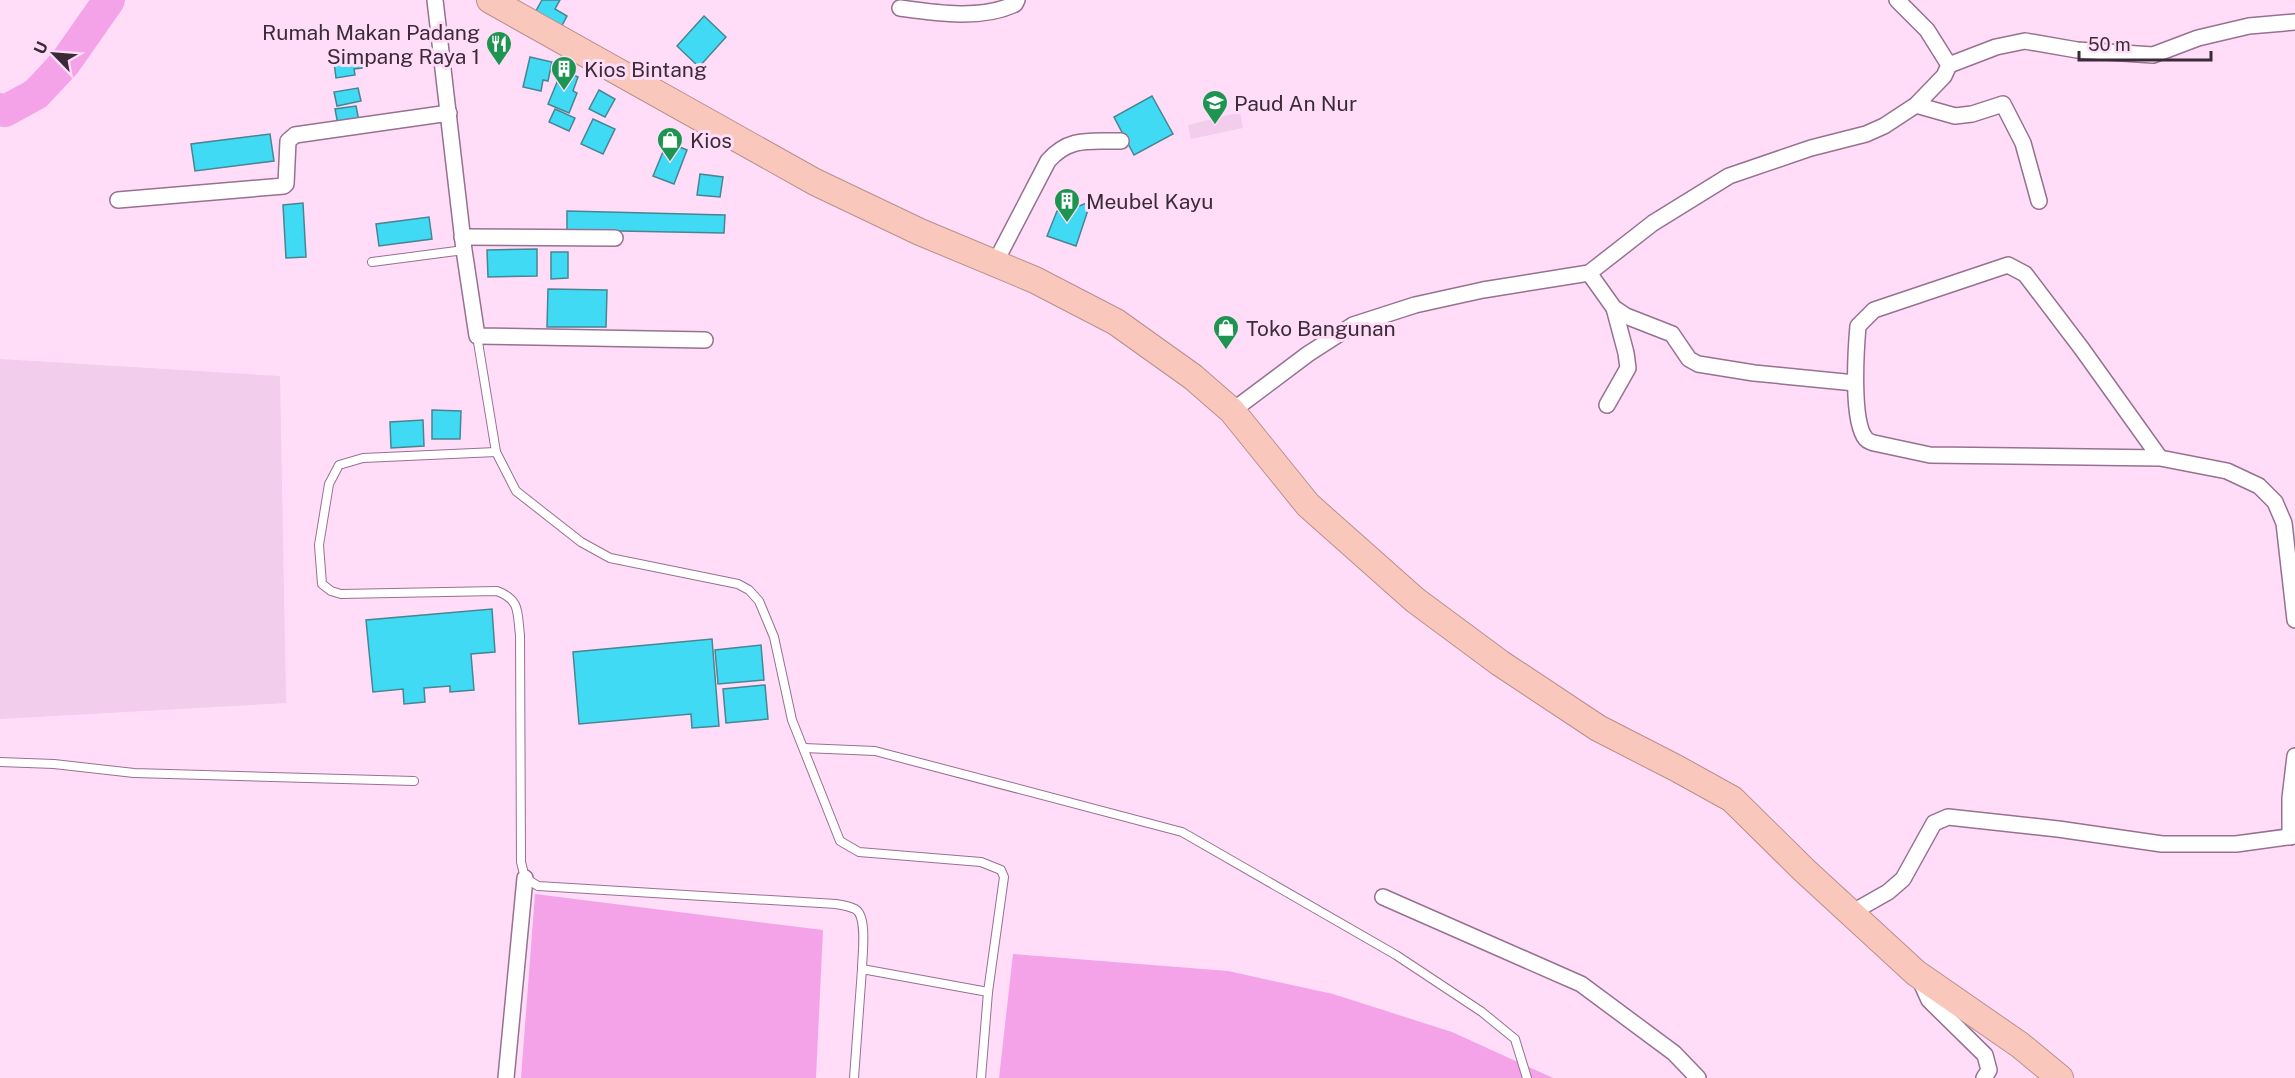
<svg xmlns="http://www.w3.org/2000/svg" width="2295" height="1078" viewBox="0 0 2295 1078" font-family="'Public Sans',sans-serif">
	<style>
		.built { fill: #f3cdec }
		.water { fill: #f4a3e8 }
		.lines { fill: none; stroke-linecap: round; stroke-linejoin: round }
		.river { stroke: #f4a3e8; stroke-width: 32 }
		.building { fill: #40daf5; stroke: #488591; stroke-width: 1.5 }
		.lane-casing { stroke: #977190; stroke-width: 10 }
		.street-casing { stroke: #977190; stroke-width: 18 }
		.highway-casing { stroke: #b7908e; stroke-width: 28 }
		.lane { stroke: #fff; stroke-width: 8 }
		.street { stroke: #fff; stroke-width: 15 }
		.highway { stroke: #fac7bc; stroke-width: 26 }
		.labels { text-anchor: middle; dominant-baseline: central; stroke-width: 6; stroke-linejoin: round; paint-order: stroke }
		.poi-label { font-size: 21px; fill: #3b2b38; stroke: #ffddf8; text-anchor: start }
	</style>
	<rect width="100%" height="100%" fill="#ffddf8"/>
	<!-- built -->
	<g class="built">
		<polygon points="1240,112 1243,128 1191,139 1188,125"/>
		<polygon points="0,359 280,376 286,703 0,719"/>
	</g>
	<!-- water -->
	<g class="water">
		<polygon points="535,894 823,930 816,1078 521,1078"/>
		<polygon points="1013,954 1228,971 1333,994 1452,1032 1553,1078 999,1078"/>
	</g>
	<g class="lines">
		<!-- river -->
		<polyline class="river" points="0,109 5,111 36,94 65,63 109,0"/>
	</g>
	<!-- building -->
	<g class="building">
		<polygon points="542,0 560,0 555,9 567,16 558,33 532,18"/>
		<polygon points="704,16 726,37 699,67 677,46"/>
		<polygon points="361,57 362,68 354,69 355,75 336,78 334,62"/>
		<polygon points="530,57 552,62 548,81 543,80 541,91 523,87"/>
		<polygon points="562,70 578,77 573,91 577,93 569,113 548,104"/>
		<polygon points="358,88 361,101 337,106 334,92"/>
		<polygon points="599,90 615,99 605,117 589,109"/>
		<polygon points="1152,96 1173,134 1134,155 1114,117"/>
		<polygon points="356,106 359,121 338,125 335,109"/>
		<polygon points="555,109 575,118 569,131 549,122"/>
		<polygon points="593,119 615,129 603,154 581,144"/>
		<polygon points="270,134 274,161 195,171 191,144"/>
		<polygon points="667,142 687,150 674,184 653,176"/>
		<polygon points="700,174 723,177 720,197 697,195"/>
		<polygon points="1091,201 1076,246 1047,236 1057,211 1065,212"/>
		<polygon points="303,203 306,257 286,258 283,205"/>
		<polygon points="567,211 725,215 724,233 567,230"/>
		<polygon points="429,217 432,239 379,246 376,224"/>
		<polygon points="537,249 537,276 488,277 487,250"/>
		<polygon points="551,252 568,252 568,278 551,279"/>
		<polygon points="548,289 607,290 606,327 547,327"/>
		<polygon points="432,410 461,411 460,439 432,439"/>
		<polygon points="423,420 424,446 391,448 390,422"/>
		<polygon points="492,609 495,652 471,654 474,690 450,692 450,686 424,688 425,702 404,704 403,689 373,692 366,620"/>
		<polygon points="712,639 719,726 692,728 691,714 579,724 573,652"/>
		<polygon points="761,645 764,680 718,684 715,650"/>
		<polygon points="765,685 768,719 726,723 723,689"/>
	</g>
	<g class="lines">
		<defs>
			<g id="lane">
				<polyline points="372,262 464,250"/>
				<polyline points="477,336 496,452 516,491 581,542 610,558 738,584 749,590 759,601 774,637 792,720 840,841 859,852 981,862 1001,870 1004,877 988,992 981,1078"/>
				<path d="M496,452L363,458L339,465L329,484L319,545L322,584L331,591L341,594L497,591C521,600 517,613 520,635L521,862L525,878L538,886L836,904C842,905 849,906 855,909C868,916 862,956 862,969"/>
				<polyline points="804,748 875,751 1182,832 1396,955 1482,1012 1515,1039 1527,1078"/>
				<polyline points="0,762 54,764 134,773 414,781"/>
				<polyline points="854,1078 862,969 988,992"/>
			</g>
			<g id="street">
				<polyline points="435,0 464,250 477,336 705,340"/>
				<path d="M900,8C936,13 981,20 1015,4L1017,0"/>
				<polyline points="1949,65 1996,47 2025,41 2077,50 2153,55 2198,38 2249,26 2295,22"/>
				<polyline points="1916,105 1955,116 1972,114 2003,104 2023,143 2039,201"/>
				<polyline points="118,200 284,186 286,184 288,141 295,135 449,113"/>
				<polyline points="462,237 615,238"/>
				<path d="M995,263L1048,161C1070,136 1091,142 1121,141"/>
				<polyline points="1589,273 1614,308 1626,316 1672,334 1689,359 1698,364 1754,373 1855,383"/>
				<polyline points="1607,405 1628,368 1626,353 1614,308"/>
				<polyline points="1232,411 1308,354 1353,325 1415,305 1483,290 1589,273 1653,223 1729,176 1811,148 1866,134 1884,126 1916,105 1944,76 1949,65 1927,30 1897,0"/>
				<path d="M2160,458L2082,349L2025,274L2008,265L1874,310L1858,326C1856,349 1851,422 1866,439C1867,441 1871,442 1874,443L1930,455L2160,458L2227,471L2259,486L2275,502L2284,523L2295,620"/>
				<polyline points="2290,837 2290,798 2295,756"/>
				<polyline points="1383,897 1581,984 1674,1053 1698,1078"/>
				<polyline points="1851,913 1888,892 1903,879 1934,823 1948,817 2058,829 2162,844 2236,844 2295,836"/>
				<polyline points="1919,978 1929,1000 1985,1055 1989,1070 1984,1078"/>
				<polyline points="506,1078 525,878"/>
			</g>
			<polyline id="highway" points="490,0 815,182 920,232 1035,280 1116,322 1193,377 1232,411 1308,505 1415,600 1500,663 1598,728 1676,768 1732,799 1804,870 1916,973 2020,1045 2060,1078"/>
		</defs>
		<!-- lane casing -->
		<use href="#lane" class="lane-casing"/>
		<!-- street casing -->
		<use href="#street" class="street-casing"/>
		<!-- highway casing -->
		<use href="#highway" class="highway-casing"/>
		<!-- lane -->
		<use href="#lane" class="lane"/>
		<!-- street -->
		<use href="#street" class="street"/>
		<!-- highway -->
		<use href="#highway" class="highway"/>
	</g>
	<!-- icons -->
	<defs>
		<symbol id="restaurant-pin" viewBox="-11 -11 22 30"><path d="M0 17L-7.5 6A9.5 9.5 0 1 1 7.5 6Z" fill="#1d9550" stroke="#ffddf8"/><path d="M-5-6h1v4h1v-4h1v4h1v-4h1v5L-1.5 .5V6h-2V.5L-5-1ZM5-6V6H3V1.5H1.5Q1.5-4 5-6Z" fill="#fff"/></symbol>
		<symbol id="building-pin" viewBox="-11 -11 22 30"><path d="M0 17L-7.5 6A9.5 9.5 0 1 1 7.5 6Z" fill="#1d9550" stroke="#ffddf8"/><path d="M-4-6H4V6H1V3H-1V6H-4ZM-2.5-4.3h1.7v1.8h-1.7ZM.8-4.3h1.7v1.8H.8ZM-2.5-1h1.7V.8h-1.7ZM.8-1h1.7V.8H.8Z" fill="#fff"/></symbol>
		<symbol id="school-pin" viewBox="-11 -11 22 30"><path d="M0 17L-7.5 6A9.5 9.5 0 1 1 7.5 6Z" fill="#1d9550" stroke="#ffddf8"/><path d="M0-5L7-2L0 1L-7-2ZM-4 1L0 2.5L4 1V4Q0 6-4 4Z" fill="#fff"/></symbol>
		<symbol id="shop-pin" viewBox="-11 -11 22 30"><path d="M0 17L-7.5 6A9.5 9.5 0 1 1 7.5 6Z" fill="#1d9550" stroke="#ffddf8"/><path d="M-5-2.5h2.3a2.7 3.5 0 0 1 5.4 0H5L5.5 6h-11ZM-1.5-2.5h3a1.5 2.3 0 0 0-3 0Z" fill="#fff"/></symbol>
	</defs>
	<g fill-rule="evenodd">
		<use href="#restaurant-pin" x="484" y="29" width="30" height="40"/>
		<use href="#building-pin" x="549" y="54" width="30" height="40"/>
		<use href="#school-pin" x="1200" y="88" width="30" height="40"/>
		<use href="#shop-pin" x="655" y="125" width="30" height="40"/>
		<use href="#building-pin" x="1052" y="186" width="30" height="40"/>
		<use href="#shop-pin" x="1211" y="313" width="30" height="40"/>
	</g>
	<g class="labels">
		<!-- poi labels -->
		<g class="poi-label">
			<text x="480" y="32" text-anchor="end">Rumah Makan Padang<tspan x="480" dy="24">Simpang Raya 1</tspan></text>
			<text x="584" y="69">Kios Bintang</text>
			<text x="1234" y="103">Paud An Nur</text>
			<text x="690" y="140">Kios</text>
			<text x="1086" y="201">Meubel Kayu</text>
			<text x="1246" y="328">Toko Bangunan</text>
		</g>
	</g>
	<!-- north arrow -->
	<g transform="translate(54 54) rotate(295)" stroke="#ffddf8" stroke-width="4.5" paint-order="stroke">
	<path d="M0-4.5L10 22L0 15L-10 22Z" fill="#3b2b38"/>
	<text y="-9" font-size="16" font-weight="bold" text-anchor="middle" fill="#3b2b38">U</text>
	</g>
	<!-- scale -->
	<path d="M2079 51v9h132v-9" fill="none" stroke="#3b2b38" stroke-width="3"/>
	<text x="2088" y="51" font-size="18" fill="#3b2b38" stroke="#ffddf8" stroke-width="4.5" paint-order="stroke">50 m</text>
</svg>
